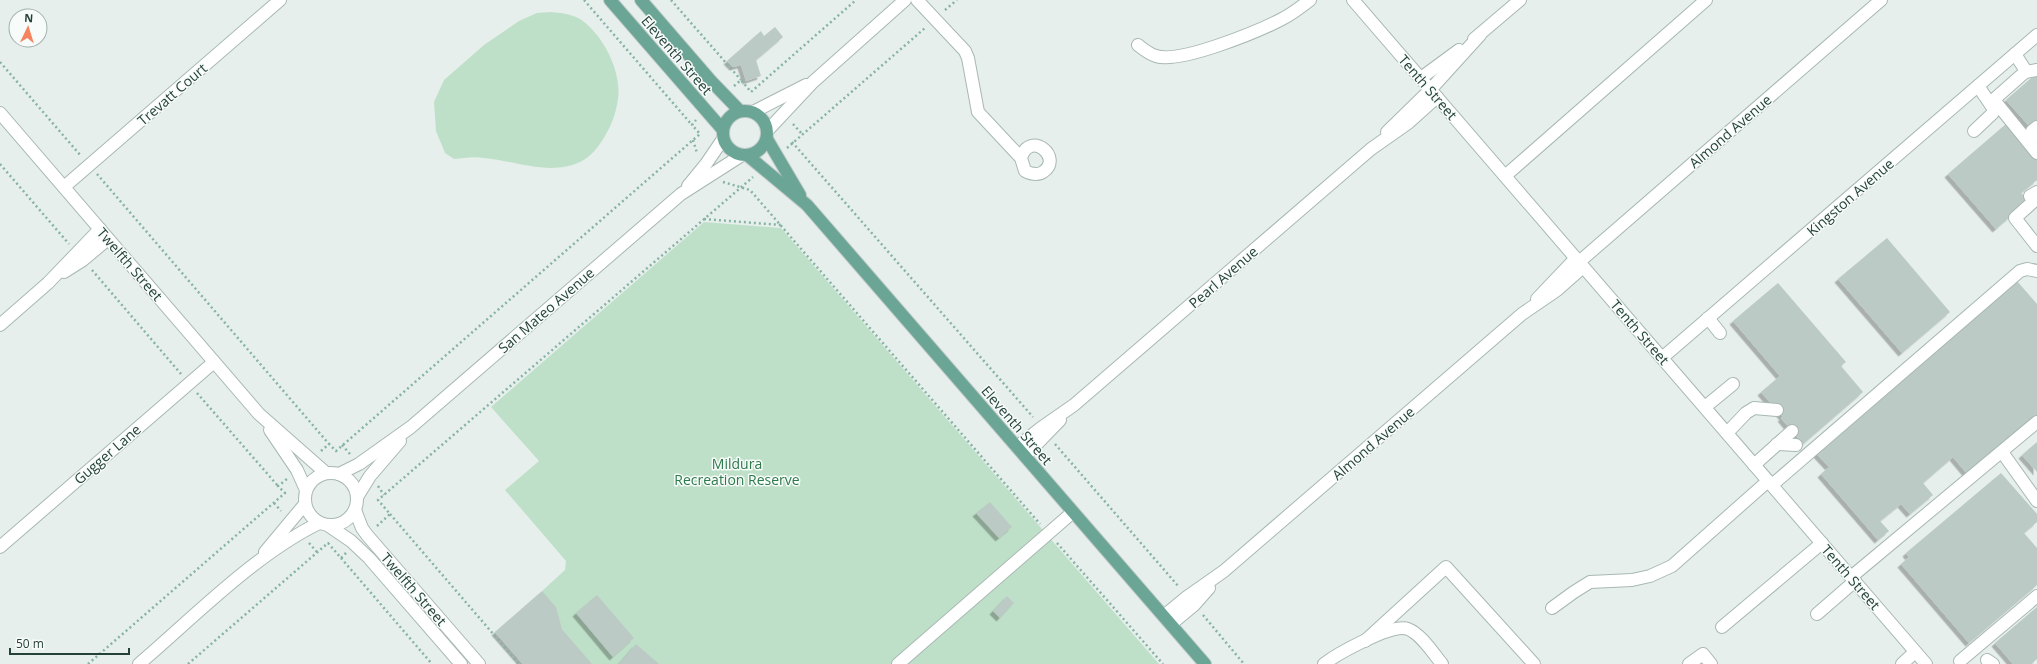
<svg xmlns="http://www.w3.org/2000/svg" width="2037" height="664" viewBox="0 0 2037 664" font-family="'Open Sans',sans-serif">
	<style>
		.green { fill: #bfe0c8 }
		.building { fill: #bbcac4; filter: url(#shadow) }
		.lines { fill: none; stroke-linecap: round; stroke-linejoin: round }
		.minor-casing { stroke: #a8b8b2; stroke-width: 14 }
		.major-casing { stroke: #c2cac8; stroke-width: 14 }
		.path { stroke: #86b3a5; stroke-width: 2.5; stroke-dasharray: 2 3; stroke-linecap: butt }
		.minor { stroke: #fff; stroke-width: 12 }
		.major { stroke: #6aa596; stroke-width: 12 }
		.labels { text-anchor: middle; dominant-baseline: central; stroke-width: 3; stroke-linejoin: round; paint-order: stroke }
		.street-label { font-size: 14px; fill: #24423a; stroke: #f7fbf9 }
		.park-label { font-size: 14px; fill: #2d7a4b; stroke: #f7fbf9 }
	</style>
	<defs>
		<filter id="shadow"><feDropShadow dx="-3.5" dy="3.5" stdDeviation="0" flood-color="#0004"/></filter>
	</defs>
	<rect width="100%" height="100%" fill="#e6efeb"/>
	<!-- green -->
	<g class="green">
		<path d="M551,12C561,13 571,14 580,19C603,34 622,72 618,99C616,113 612,124 605,136C600,145 590,158 580,162C550,176 516,161 484,158C474,156 464,158 454,159L445,153L436,131L434,102L444,80L484,45L519,21L537,13Z"/>
		<polygon points="704,222 781,228 1159,664 591,664 562,629 542,591 565,570 566,561 505,490 539,461 491,407"/>
	</g>
	<!-- building -->
	<g class="building">
		<polygon points="775,27 783,37 756,60 761,76 746,81 741,65 733,67 727,61 761,31 764,36"/>
		<polygon points="2037,73 2037,121 2030,127 2006,100"/>
		<polygon points="2006,124 2037,160 2037,180 2021,193 2028,201 1996,229 1948,174"/>
		<polygon points="1887,238 1950,312 1902,353 1838,279"/>
		<polygon points="2017,281 2037,304 2037,420 1968,475 1953,457 1923,483 1933,495 1910,514 1901,504 1880,521 1889,531 1878,540 1821,474 1829,467 1816,453"/>
		<polygon points="1778,283 1846,362 1841,366 1863,392 1803,444 1781,418 1783,417 1761,392 1780,376 1733,321"/>
		<polygon points="2037,442 2037,472 2022,455"/>
		<polygon points="2001,473 2037,514 2037,522 2024,533 2037,548 2037,585 1969,643 1901,564 1909,557 1906,553"/>
		<polygon points="990,502 1012,527 999,538 976,513"/>
		<polygon points="542,591 556,607 562,629 592,664 523,664 495,632"/>
		<polygon points="597,595 634,638 613,657 576,613"/>
		<polygon points="1007,596 1014,603 1000,618 993,611"/>
		<polygon points="2037,607 2037,659 2031,664 2013,664 1995,643"/>
		<polygon points="636,644 659,664 619,664"/>
	</g>
	<g class="lines">
		<defs>
			<g id="minor">
				<path d="M917,0L965,51L968,58L978,112L1021,158L1025,171C1031,174 1037,176 1043,172C1064,158 1030,129 1021,158"/>
				<polyline points="1353,0 1926,664"/>
				<polyline points="1474,39 1520,0"/>
				<path d="M1138,45C1143,49 1149,54 1156,56C1180,64 1259,31 1282,19C1292,14 1301,7 1310,0"/>
				<polyline points="2025,72 2037,70"/>
				<polyline points="1421,78 1459,50"/>
				<polyline points="1994,100 2037,153"/>
				<polyline points="1990,103 2025,72 2024,68 2015,54"/>
				<polyline points="753,112 806,85"/>
				<polyline points="0,113 259,414 326,473"/>
				<polyline points="2037,127 2032,131 2037,137"/>
				<polyline points="768,130 813,82 905,0"/>
				<polyline points="1974,131 1993,113 1993,108 1978,86"/>
				<polyline points="1387,132 1431,89 1480,35"/>
				<polyline points="1505,176 1706,0"/>
				<polyline points="688,186 706,164 723,139"/>
				<polyline points="64,187 280,0"/>
				<polyline points="2037,192 2030,196 2034,201 2015,218 2037,246"/>
				<polyline points="1579,262 1881,0"/>
				<polyline points="64,272 83,260 108,239"/>
				<polyline points="1537,299 1576,258"/>
				<polyline points="1708,318 1720,333"/>
				<polyline points="0,325 48,283 100,229"/>
				<polyline points="1662,358 2037,35"/>
				<polyline points="1705,407 1733,384"/>
				<polyline points="270,430 297,470 306,490"/>
				<polyline points="1727,433 1746,413 1754,408 1777,410"/>
				<polyline points="1777,444 1796,445"/>
				<polyline points="1017,447 1041,428 1074,405 1371,149 1408,123 1437,97"/>
				<polyline points="2002,452 2037,501"/>
				<polyline points="1025,456 1060,420"/>
				<polyline points="1754,465 1792,431"/>
				<circle cx="331" cy="499" r="26"/>
				<polyline points="339,474 359,464 411,427 681,194 742,155"/>
				<polyline points="1772,485 2020,271 2027,269 2037,271"/>
				<polyline points="357,497 370,476 400,441"/>
				<polyline points="355,510 362,528 367,535 479,664"/>
				<polyline points="329,526 351,541 369,558 461,664"/>
				<polyline points="0,547 214,362"/>
				<polyline points="265,552 305,504"/>
				<polyline points="1851,577 2037,422"/>
				<polyline points="1552,608 1574,592 1590,582 1632,580 1650,576 1672,566 1768,481"/>
				<polyline points="1817,614 1855,581"/>
				<polyline points="1164,616 1187,597 1224,571 1522,314 1557,290 1583,267"/>
				<polyline points="1171,624 1194,605 1209,588"/>
				<polyline points="1722,627 1822,543"/>
				<polyline points="1365,641 1446,567 1534,664"/>
				<polyline points="1987,660 1993,664"/>
				<polyline points="1960,661 2037,596"/>
				<path d="M139,664C194,617 254,555 319,523"/>
				<polyline points="898,664 1073,512"/>
				<path d="M1324,664C1337,654 1392,623 1408,629C1421,634 1433,653 1442,664"/>
				<polyline points="1689,664 1703,654 1711,664"/>
				<polyline points="1902,664 1915,652"/>
			</g>
			<g id="major">
				<polyline points="610,0 723,130"/>
				<polyline points="641,0 711,81 740,111"/>
				<circle cx="745" cy="133" r="22"/>
				<polyline points="767,139 800,195"/>
				<polyline points="747,155 807,205 1205,664"/>
			</g>
		</defs>
		<!-- minor casing -->
		<use href="#minor" class="minor-casing"/>
		<!-- major casing -->
		<use href="#major" class="major-casing"/>
		<!-- path -->
		<g class="path">
			<polyline points="584,0 692,125"/>
			<polyline points="671,0 741,80"/>
			<polyline points="945,10 957,0"/>
			<polyline points="0,62 81,156"/>
			<polyline points="734,86 741,80 751,92 856,0"/>
			<polyline points="793,124 802,134"/>
			<polyline points="693,140 697,153"/>
			<polyline points="792,142 1033,417"/>
			<polyline points="787,148 925,28"/>
			<polyline points="0,164 69,244"/>
			<polyline points="97,174 329,444"/>
			<polyline points="723,182 750,190 1040,524"/>
			<polyline points="704,219 781,225"/>
			<polyline points="92,270 181,374"/>
			<polyline points="197,393 278,486"/>
			<polyline points="1055,444 1179,587"/>
			<polyline points="342,445 350,454"/>
			<polyline points="321,451 329,444 336,451 693,140 700,134 692,125 696,120"/>
			<polyline points="378,486 384,495"/>
			<polyline points="274,503 281,511"/>
			<polyline points="390,514 519,664"/>
			<polyline points="377,526 390,514 378,500 753,177"/>
			<polyline points="309,543 317,552"/>
			<polyline points="1057,543 1163,664"/>
			<polyline points="341,558 432,664"/>
			<polyline points="1203,615 1244,664"/>
			<polyline points="88,664 285,493 278,486 287,479"/>
			<polyline points="188,664 328,543 341,558 346,553"/>
		</g>
		<!-- minor -->
		<use href="#minor" class="minor"/>
		<!-- major -->
		<use href="#major" class="major"/>
	</g>
	<g class="labels">
		<!-- street labels -->
		<g class="street-label">
			<text transform="translate(677 55) rotate(49)">Eleventh Street</text>
			<text transform="translate(1428 87) rotate(49)">Tenth Street</text>
			<text transform="translate(172 94) rotate(-41)">Trevatt Court</text>
			<text transform="translate(1730 131) rotate(-41)">Almond Avenue</text>
			<text transform="translate(1850 197) rotate(-41)">Kingston Avenue</text>
			<text transform="translate(130 264) rotate(49)">Twelfth Street</text>
			<text transform="translate(1223 277) rotate(-41)">Pearl Avenue</text>
			<text transform="translate(546 310) rotate(-41)">San Mateo Avenue</text>
			<text transform="translate(1640 332) rotate(49)">Tenth Street</text>
			<text transform="translate(1017 425) rotate(49)">Eleventh Street</text>
			<text transform="translate(1373 443) rotate(-41)">Almond Avenue</text>
			<text transform="translate(107 454) rotate(-41)">Gugger Lane</text>
			<text transform="translate(1851 577) rotate(49)">Tenth Street</text>
			<text transform="translate(414 589) rotate(49)">Twelfth Street</text>
		</g>
		<!-- park labels -->
		<g class="park-label">
			<text x="737" y="463">Mildura<tspan x="737" dy="16">Recreation Reserve</tspan></text>
		</g>
	</g>
	<!-- north arrow -->
	<g transform="translate(28 28) rotate(4)"><circle r="19" fill="#f7fbf9" stroke="#a3b1ad"/>
	<path d="M0-3L7 15L0 10L-7 15Z" fill="#f4845f"/>
	<text y="-6" font-size="11" font-weight="bold" text-anchor="middle" fill="#24423a">N</text>
	</g>
	<!-- scale -->
	<path d="M10 648v6h119v-6" fill="none" stroke="#24423a" stroke-width="2"/>
	<text x="16" y="648" font-size="12" fill="#24423a" stroke="#f7fbf9" stroke-width="3" paint-order="stroke">50 m</text>
</svg>
